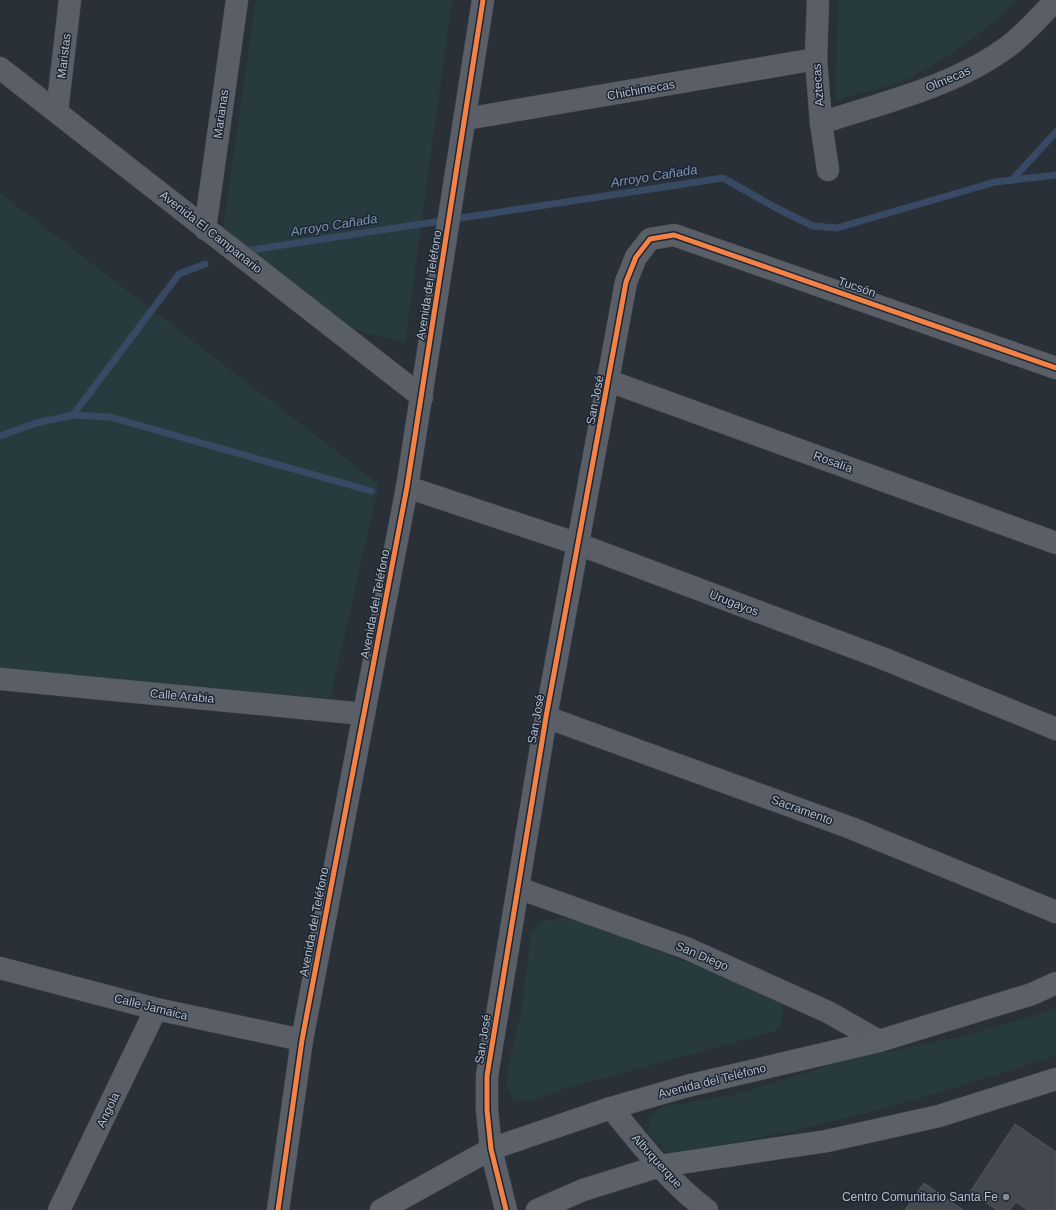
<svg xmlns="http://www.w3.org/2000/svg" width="1056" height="1210" viewBox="0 0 1056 1210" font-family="Helvetica,sans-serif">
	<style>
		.green { fill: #273a3e }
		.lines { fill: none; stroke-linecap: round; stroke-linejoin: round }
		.stream { stroke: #384963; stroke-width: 7 }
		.building { fill: #444950; stroke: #52575f }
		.minor-casing { stroke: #484c53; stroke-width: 23 }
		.major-casing { stroke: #484c55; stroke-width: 23 }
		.minor { stroke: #5a5e66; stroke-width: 22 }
		.major { stroke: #5c6168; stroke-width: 22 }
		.cycleway-casing { stroke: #1d2633; stroke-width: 8 }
		.cycleway { stroke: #f48246; stroke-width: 5 }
		.poi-dot { fill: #848b96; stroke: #1d2633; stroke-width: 1.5 }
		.labels { text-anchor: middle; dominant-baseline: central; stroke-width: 3; stroke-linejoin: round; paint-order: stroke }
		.street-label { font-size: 12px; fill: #b4bcc9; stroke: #1d2633 }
		.poi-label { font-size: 12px; fill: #b4bcc9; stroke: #1d2633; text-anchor: end }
		.water-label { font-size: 13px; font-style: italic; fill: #7c92b1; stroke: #1d2633 }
	</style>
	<rect width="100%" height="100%" fill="#2a3038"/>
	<!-- green -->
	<g class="green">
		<polygon points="256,0 452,0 405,343 344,327 223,229"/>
		<path d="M838,0H1018C981,33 949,60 903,80C882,89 857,93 836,100Z"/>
		<polygon points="0,193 379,484 330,698 0,673"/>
		<polygon points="562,918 580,921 767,993 783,1007 781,1024 776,1031 560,1090 531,1101 514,1099 506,1085 511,1052 521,1013 531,934 543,921"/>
		<path d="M1056,1009V1055C968,1085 877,1112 786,1132C750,1140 714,1146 679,1153L667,1152L648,1133L650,1115L662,1107L734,1095L843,1061L963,1036Z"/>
	</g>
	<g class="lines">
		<!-- stream -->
		<g class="stream">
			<polyline points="1012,180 1056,132"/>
			<polyline points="244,251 723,178 778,209 813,226 837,228 995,182 1056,175"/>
			<polyline points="73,415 179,274 205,264"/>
			<polyline points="0,436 36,423 73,415 110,417 371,491"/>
		</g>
	</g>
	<!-- building -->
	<g class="building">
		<polygon points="1015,1124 1056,1152 1056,1210 1028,1210 1016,1202 1010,1210 997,1210 970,1192"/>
		<polygon points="924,1183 963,1210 905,1210"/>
	</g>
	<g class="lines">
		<defs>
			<g id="minor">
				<polyline points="818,0 816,59 821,123 828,170"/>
				<polyline points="0,68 422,397"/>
				<polyline points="57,112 70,0"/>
				<polyline points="465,119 816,59"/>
				<path d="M821,123C885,102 956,86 1010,45C1026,33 1041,15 1056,0"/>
				<polyline points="205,229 237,0"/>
				<polyline points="609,381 1056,543"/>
				<polyline points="407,487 578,544 882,658 1056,729"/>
				<polyline points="0,679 364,714"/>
				<polyline points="546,717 851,828 1056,912"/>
				<polyline points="518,888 686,948 828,1012 879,1041"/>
				<polyline points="0,968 156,1009 302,1040"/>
				<path d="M611,1108C641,1144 669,1182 707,1210"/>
				<polyline points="59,1210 156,1009"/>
				<polyline points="278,1210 302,1040 407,487 483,0"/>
				<polyline points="506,1210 491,1149 487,1110 487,1076 546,717 626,282 636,257 650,239 674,235 1056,368"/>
			</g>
			<g id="major">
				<polyline points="381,1210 491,1149 611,1108 687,1086 879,1041 1032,994 1056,983"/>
				<polyline points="537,1210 583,1190 660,1166 827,1141 939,1116 1056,1079"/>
			</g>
		</defs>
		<!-- minor casing -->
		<use href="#minor" class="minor-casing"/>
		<!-- major casing -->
		<use href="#major" class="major-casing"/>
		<!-- minor -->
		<use href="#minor" class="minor"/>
		<!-- major -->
		<use href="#major" class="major"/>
		<defs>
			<g id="cycleway">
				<polyline points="278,1210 302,1040 407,487 483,0"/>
				<polyline points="506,1210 491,1149 487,1110 487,1076 546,717 626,282 636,257 650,239 674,235 1056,368"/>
			</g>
		</defs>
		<!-- cycleway casing -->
		<use href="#cycleway" class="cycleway-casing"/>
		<!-- cycleway -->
		<use href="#cycleway" class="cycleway"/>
	</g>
	<!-- markers -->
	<circle class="poi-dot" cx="1006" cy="1197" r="4"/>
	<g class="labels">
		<!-- street labels -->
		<g class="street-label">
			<text transform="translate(64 56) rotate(-83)">Maristas</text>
			<text transform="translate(948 79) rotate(-23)">Olmecas</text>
			<text transform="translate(818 85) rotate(-94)">Aztecas</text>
			<text transform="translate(641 90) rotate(-10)">Chichimecas</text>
			<text transform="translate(221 114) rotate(-82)">Marianas</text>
			<text transform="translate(211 232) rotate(38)">Avenida El Campanario</text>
			<text transform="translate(429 285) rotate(-81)">Avenida del Teléfono</text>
			<text transform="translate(857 287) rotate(19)">Tucsón</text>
			<text transform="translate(595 400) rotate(-79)">San José</text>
			<text transform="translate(833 462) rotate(20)">Rosalía</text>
			<text transform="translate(734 603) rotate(21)">Urugayos</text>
			<text transform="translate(375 604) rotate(-79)">Avenida del Teléfono</text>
			<text transform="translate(182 696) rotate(5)">Calle Arabia</text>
			<text transform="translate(536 719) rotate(-80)">San José</text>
			<text transform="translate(802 810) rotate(20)">Sacramento</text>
			<text transform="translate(314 922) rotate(-79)">Avenida del Teléfono</text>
			<text transform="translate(702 956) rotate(23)">San Diego</text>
			<text transform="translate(151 1007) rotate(14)">Calle Jamaica</text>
			<text transform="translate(483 1039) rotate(-81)">San José</text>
			<text transform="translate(712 1081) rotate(-14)">Avenida del Teléfono</text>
			<text transform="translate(108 1110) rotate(-64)">Angola</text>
			<text transform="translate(657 1161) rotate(48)">Albuquerque</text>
		</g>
		<!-- poi labels -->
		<g class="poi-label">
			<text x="998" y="1197">Centro Comunitario Santa Fe</text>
		</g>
		<!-- water labels -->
		<g class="water-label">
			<text transform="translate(654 176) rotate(-9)">Arroyo Cañada</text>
			<text transform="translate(334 225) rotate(-9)">Arroyo Cañada</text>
		</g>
	</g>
</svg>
